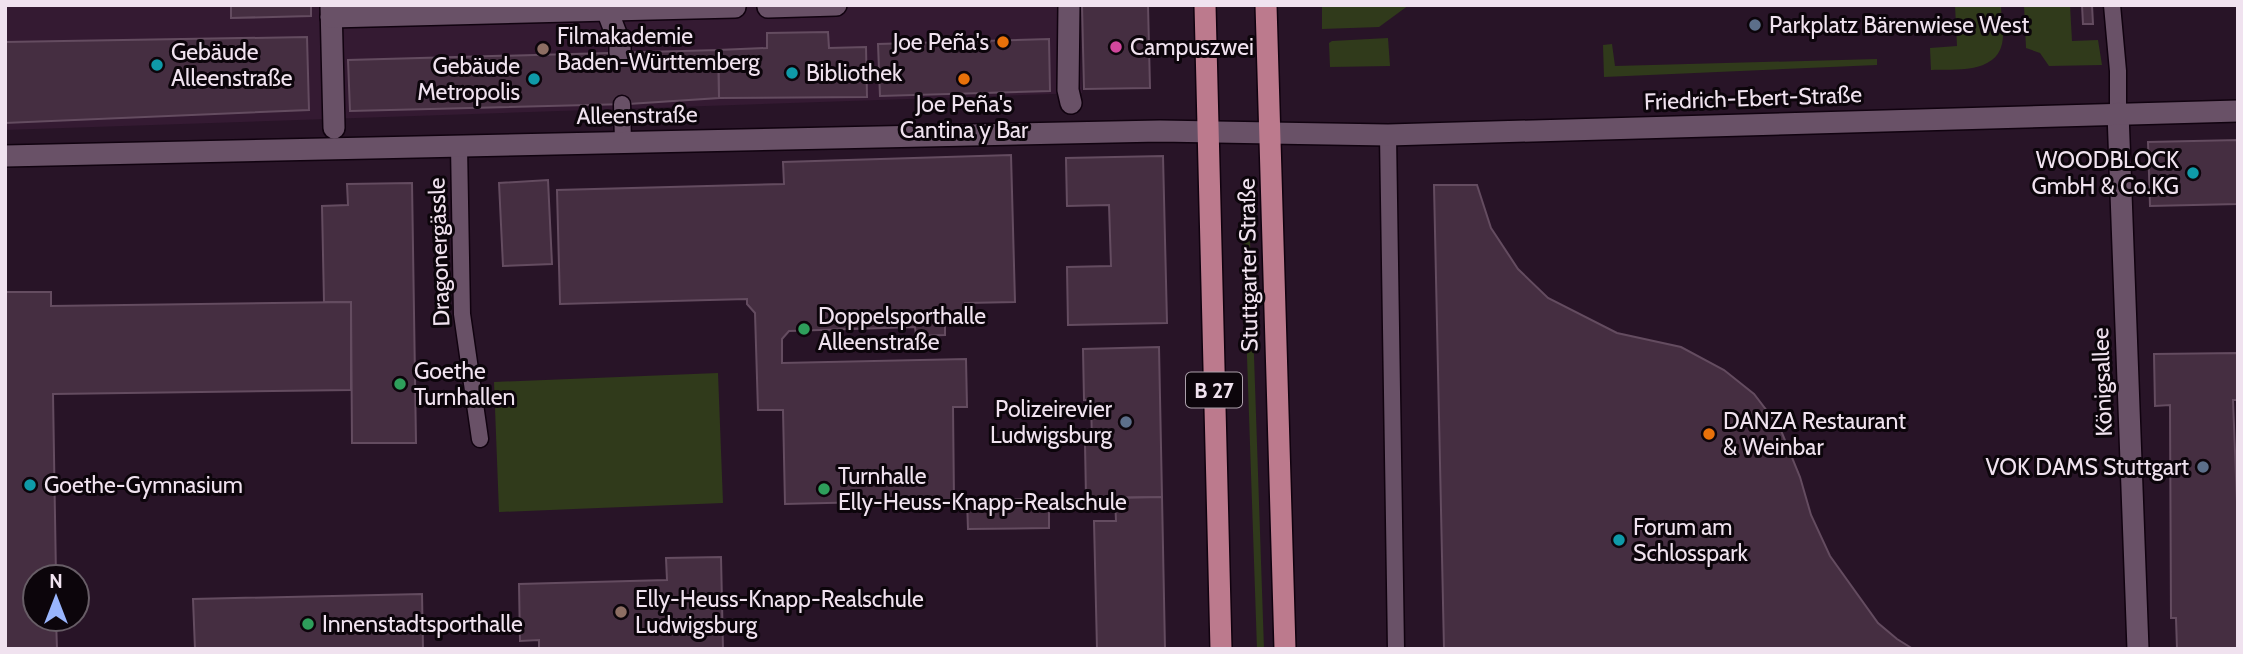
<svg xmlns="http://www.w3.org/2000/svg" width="2243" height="654" viewBox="0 0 2243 654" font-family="Cabin,sans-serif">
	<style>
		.built { fill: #341a32 }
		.green { fill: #303a1b }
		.building { fill: #452e41; stroke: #644c60; stroke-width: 2 }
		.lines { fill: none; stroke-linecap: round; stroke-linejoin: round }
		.lane-casing { stroke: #10020f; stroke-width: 19 }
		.street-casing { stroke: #10020f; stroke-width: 24 }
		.primary-casing { stroke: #10020f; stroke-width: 24 }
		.lane { stroke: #695167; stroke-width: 16 }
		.street { stroke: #695167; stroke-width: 21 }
		.primary { stroke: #bc7a8d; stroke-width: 21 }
		.service-dot { fill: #5c6f8a; stroke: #0c050b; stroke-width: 2.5 }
		.food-dot { fill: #e8710a; stroke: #0c050b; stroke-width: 2.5 }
		.hotel-dot { fill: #d1479c; stroke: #0c050b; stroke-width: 2.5 }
		.education-dot { fill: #8d6e63; stroke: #0c050b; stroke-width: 2.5 }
		.culture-dot { fill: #0f9aa8; stroke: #0c050b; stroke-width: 2.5 }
		.leisure-dot { fill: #2e9e5b; stroke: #0c050b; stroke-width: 2.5 }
		.labels { text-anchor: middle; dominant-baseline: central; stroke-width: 6; stroke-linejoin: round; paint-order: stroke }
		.shield { fill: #0c050b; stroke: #aca0ab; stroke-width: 2 }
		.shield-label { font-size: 21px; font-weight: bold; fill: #f0e2ef }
		.poi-label { font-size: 23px; fill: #f0e2ef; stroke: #0c050b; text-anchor: start }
		.street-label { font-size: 23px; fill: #f0e2ef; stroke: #0c050b }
	</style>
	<rect width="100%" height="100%" fill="#281427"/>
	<!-- built -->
	<polygon class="built" points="5,5 1079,5 1082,93 5,130"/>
	<!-- green -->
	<g class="green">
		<polygon points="1322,5 1409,5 1379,27 1322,29"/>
		<path d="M1955,5H2001C2001,17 2005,32 2002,44C1995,74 1954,69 1931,70L1930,48L1957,46Z"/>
		<polygon points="2024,5 2070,5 2072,41 2098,40 2102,65 2049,66 2040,53 2026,48"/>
		<polygon points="1388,38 1390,66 1330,67 1329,43 1332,41"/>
		<polygon points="1612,44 1615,66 1877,59 1877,65 1604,77 1603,45"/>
		<polygon points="1242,210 1249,210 1264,649 1257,649"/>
		<polygon points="718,373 723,503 499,512 494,382"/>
	</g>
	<!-- building -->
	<g class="building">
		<polygon points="231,5 311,5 311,16 231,18"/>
		<polygon points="1082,5 1148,5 1150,88 1084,89"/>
		<polygon points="2082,5 2092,5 2093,24 2083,24"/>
		<polygon points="828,32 829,48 866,47 867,97 719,98 718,50 767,48 767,33"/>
		<polygon points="307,37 309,110 5,123 5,42"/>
		<polygon points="1049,39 1050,91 880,96 878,44"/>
		<polygon points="718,50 719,98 628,104 350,111 348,60"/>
		<polygon points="2238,140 2238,204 2150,206 2148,142"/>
		<polygon points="1011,155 1015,302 965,303 965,310 958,311 945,325 945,335 916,336 915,327 789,331 782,339 782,363 966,359 967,407 953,407 954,500 785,504 783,410 758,410 755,313 747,304 747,299 560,304 557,190 784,184 783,162"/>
		<polygon points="1163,156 1167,323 1068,325 1067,267 1111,266 1109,205 1067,206 1066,158"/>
		<polygon points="548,180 552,264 503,266 499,183"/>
		<polygon points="412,183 416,443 352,443 351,302 324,302 322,206 348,205 347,184"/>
		<polygon points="1434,185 1477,185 1491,228 1518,269 1548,298 1617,333 1681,347 1724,370 1754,394 1780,428 1800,477 1811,515 1830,556 1878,623 1897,639 1913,649 1444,649"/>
		<polygon points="5,292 51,292 51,306 351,302 351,390 53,394 56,577 35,577 35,619 56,619 57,649 5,649"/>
		<polygon points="1159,347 1162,497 1086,498 1085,443 1092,443 1091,400 1084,400 1083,349"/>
		<polygon points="2238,353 2238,400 2233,400 2238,527 2238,649 2177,649 2176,618 2171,618 2170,405 2155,406 2154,354"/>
		<polygon points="1162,497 1165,649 1097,649 1094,521 1116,521 1115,498"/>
		<polygon points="1049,499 1049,528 968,529 967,500"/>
		<polygon points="721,557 723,649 539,649 539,640 520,641 519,584 667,580 666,558"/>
		<polygon points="422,594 423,649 195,649 193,599"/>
	</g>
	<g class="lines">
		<defs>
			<g id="lane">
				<polyline points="2112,5 2118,71 2118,113"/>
				<polyline points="622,104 623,142"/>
				<polyline points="1388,135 1396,649"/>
				<polyline points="459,146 462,314 480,439"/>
			</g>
			<g id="street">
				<polyline points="331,5 334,128"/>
				<polyline points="605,5 620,44 620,53"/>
				<polyline points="1069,5 1068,90 1071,103"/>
				<polyline points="768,7 836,5"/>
				<polyline points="331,17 735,7"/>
				<polyline points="2118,113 2138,649"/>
				<polyline points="5,156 1160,131 1388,135 2238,111"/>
			</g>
			<g id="primary">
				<polyline points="1205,5 1221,649"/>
				<polyline points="1266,5 1285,649"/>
			</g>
		</defs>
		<!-- lane casing -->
		<use href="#lane" class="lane-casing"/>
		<!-- street casing -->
		<use href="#street" class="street-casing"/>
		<!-- primary casing -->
		<use href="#primary" class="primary-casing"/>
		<!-- lane -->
		<use href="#lane" class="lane"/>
		<!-- street -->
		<use href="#street" class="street"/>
		<!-- primary -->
		<use href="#primary" class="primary"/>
	</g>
	<!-- markers -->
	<g class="service-dot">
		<circle cx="1755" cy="25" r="7"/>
		<circle cx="1126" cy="422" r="7"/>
		<circle cx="2203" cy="467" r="7"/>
	</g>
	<g class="food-dot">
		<circle cx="1003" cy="42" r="7"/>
		<circle cx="964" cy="79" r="7"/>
		<circle cx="1709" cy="434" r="7"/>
	</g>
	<circle class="hotel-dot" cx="1116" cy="47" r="7"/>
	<g class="education-dot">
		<circle cx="543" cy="49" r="7"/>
		<circle cx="621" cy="612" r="7"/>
	</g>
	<g class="culture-dot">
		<circle cx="157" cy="65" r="7"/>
		<circle cx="792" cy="73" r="7"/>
		<circle cx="534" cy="79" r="7"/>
		<circle cx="2193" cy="173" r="7"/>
		<circle cx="30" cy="485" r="7"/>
		<circle cx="1619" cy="540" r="7"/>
	</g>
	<g class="leisure-dot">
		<circle cx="804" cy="329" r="7"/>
		<circle cx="400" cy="384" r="7"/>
		<circle cx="824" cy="489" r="7"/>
		<circle cx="308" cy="624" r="7"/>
	</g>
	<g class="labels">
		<!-- shield labels -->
		<rect class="shield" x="1186" y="372.5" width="56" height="35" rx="5"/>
		<g class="shield-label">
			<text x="1214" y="390">B 27</text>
		</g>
		<!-- poi labels -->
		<g class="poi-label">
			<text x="1769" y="25">Parkplatz Bärenwiese West</text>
			<text x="557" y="36">Filmakademie<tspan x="557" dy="26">Baden-Württemberg</tspan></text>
			<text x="989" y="42" text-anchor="end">Joe Peña's</text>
			<text x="1130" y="47">Campuszwei</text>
			<text x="171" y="52">Gebäude<tspan x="171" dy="26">Alleenstraße</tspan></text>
			<text x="520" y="66" text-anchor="end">Gebäude<tspan x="520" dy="26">Metropolis</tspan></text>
			<text x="806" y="73">Bibliothek</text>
			<text x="964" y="104" text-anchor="middle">Joe Peña's<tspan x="964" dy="26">Cantina y Bar</tspan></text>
			<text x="2179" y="160" text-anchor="end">WOODBLOCK<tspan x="2179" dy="26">GmbH &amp; Co.KG</tspan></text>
			<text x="818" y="316">Doppelsporthalle<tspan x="818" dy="26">Alleenstraße</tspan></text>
			<text x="414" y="371">Goethe<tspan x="414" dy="26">Turnhallen</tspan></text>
			<text x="1112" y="409" text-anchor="end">Polizeirevier<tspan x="1112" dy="26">Ludwigsburg</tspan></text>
			<text x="1723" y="421">DANZA Restaurant<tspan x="1723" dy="26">&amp; Weinbar</tspan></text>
			<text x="2189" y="467" text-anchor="end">VOK DAMS Stuttgart</text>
			<text x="838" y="476">Turnhalle<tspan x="838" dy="26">Elly-Heuss-Knapp-Realschule</tspan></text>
			<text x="44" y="485">Goethe-Gymnasium</text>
			<text x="1633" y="527">Forum am<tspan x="1633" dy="26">Schlosspark</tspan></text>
			<text x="635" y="599">Elly-Heuss-Knapp-Realschule<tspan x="635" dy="26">Ludwigsburg</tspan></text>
			<text x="322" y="624">Innenstadtsporthalle</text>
		</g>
		<!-- street labels -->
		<g class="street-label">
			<text transform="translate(1753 98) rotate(-2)">Friedrich-Ebert-Straße</text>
			<text transform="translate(637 115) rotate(-1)">Alleenstraße</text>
			<text transform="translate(439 252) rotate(-92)">Dragonergässle</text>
			<text transform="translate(1248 265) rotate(-91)">Stuttgarter Straße</text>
			<text transform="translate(2102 382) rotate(-92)">Königsallee</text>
		</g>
	</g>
	<!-- border -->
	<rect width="2243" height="654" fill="none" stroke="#f0e2ef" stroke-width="14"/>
	<!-- north arrow -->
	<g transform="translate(56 598)"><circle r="33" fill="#0c050b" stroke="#675d66" stroke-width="2"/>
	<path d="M0-5L12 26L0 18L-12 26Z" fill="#99b5fd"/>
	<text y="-10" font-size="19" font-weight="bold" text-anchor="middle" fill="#f0e2ef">N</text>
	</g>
</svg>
